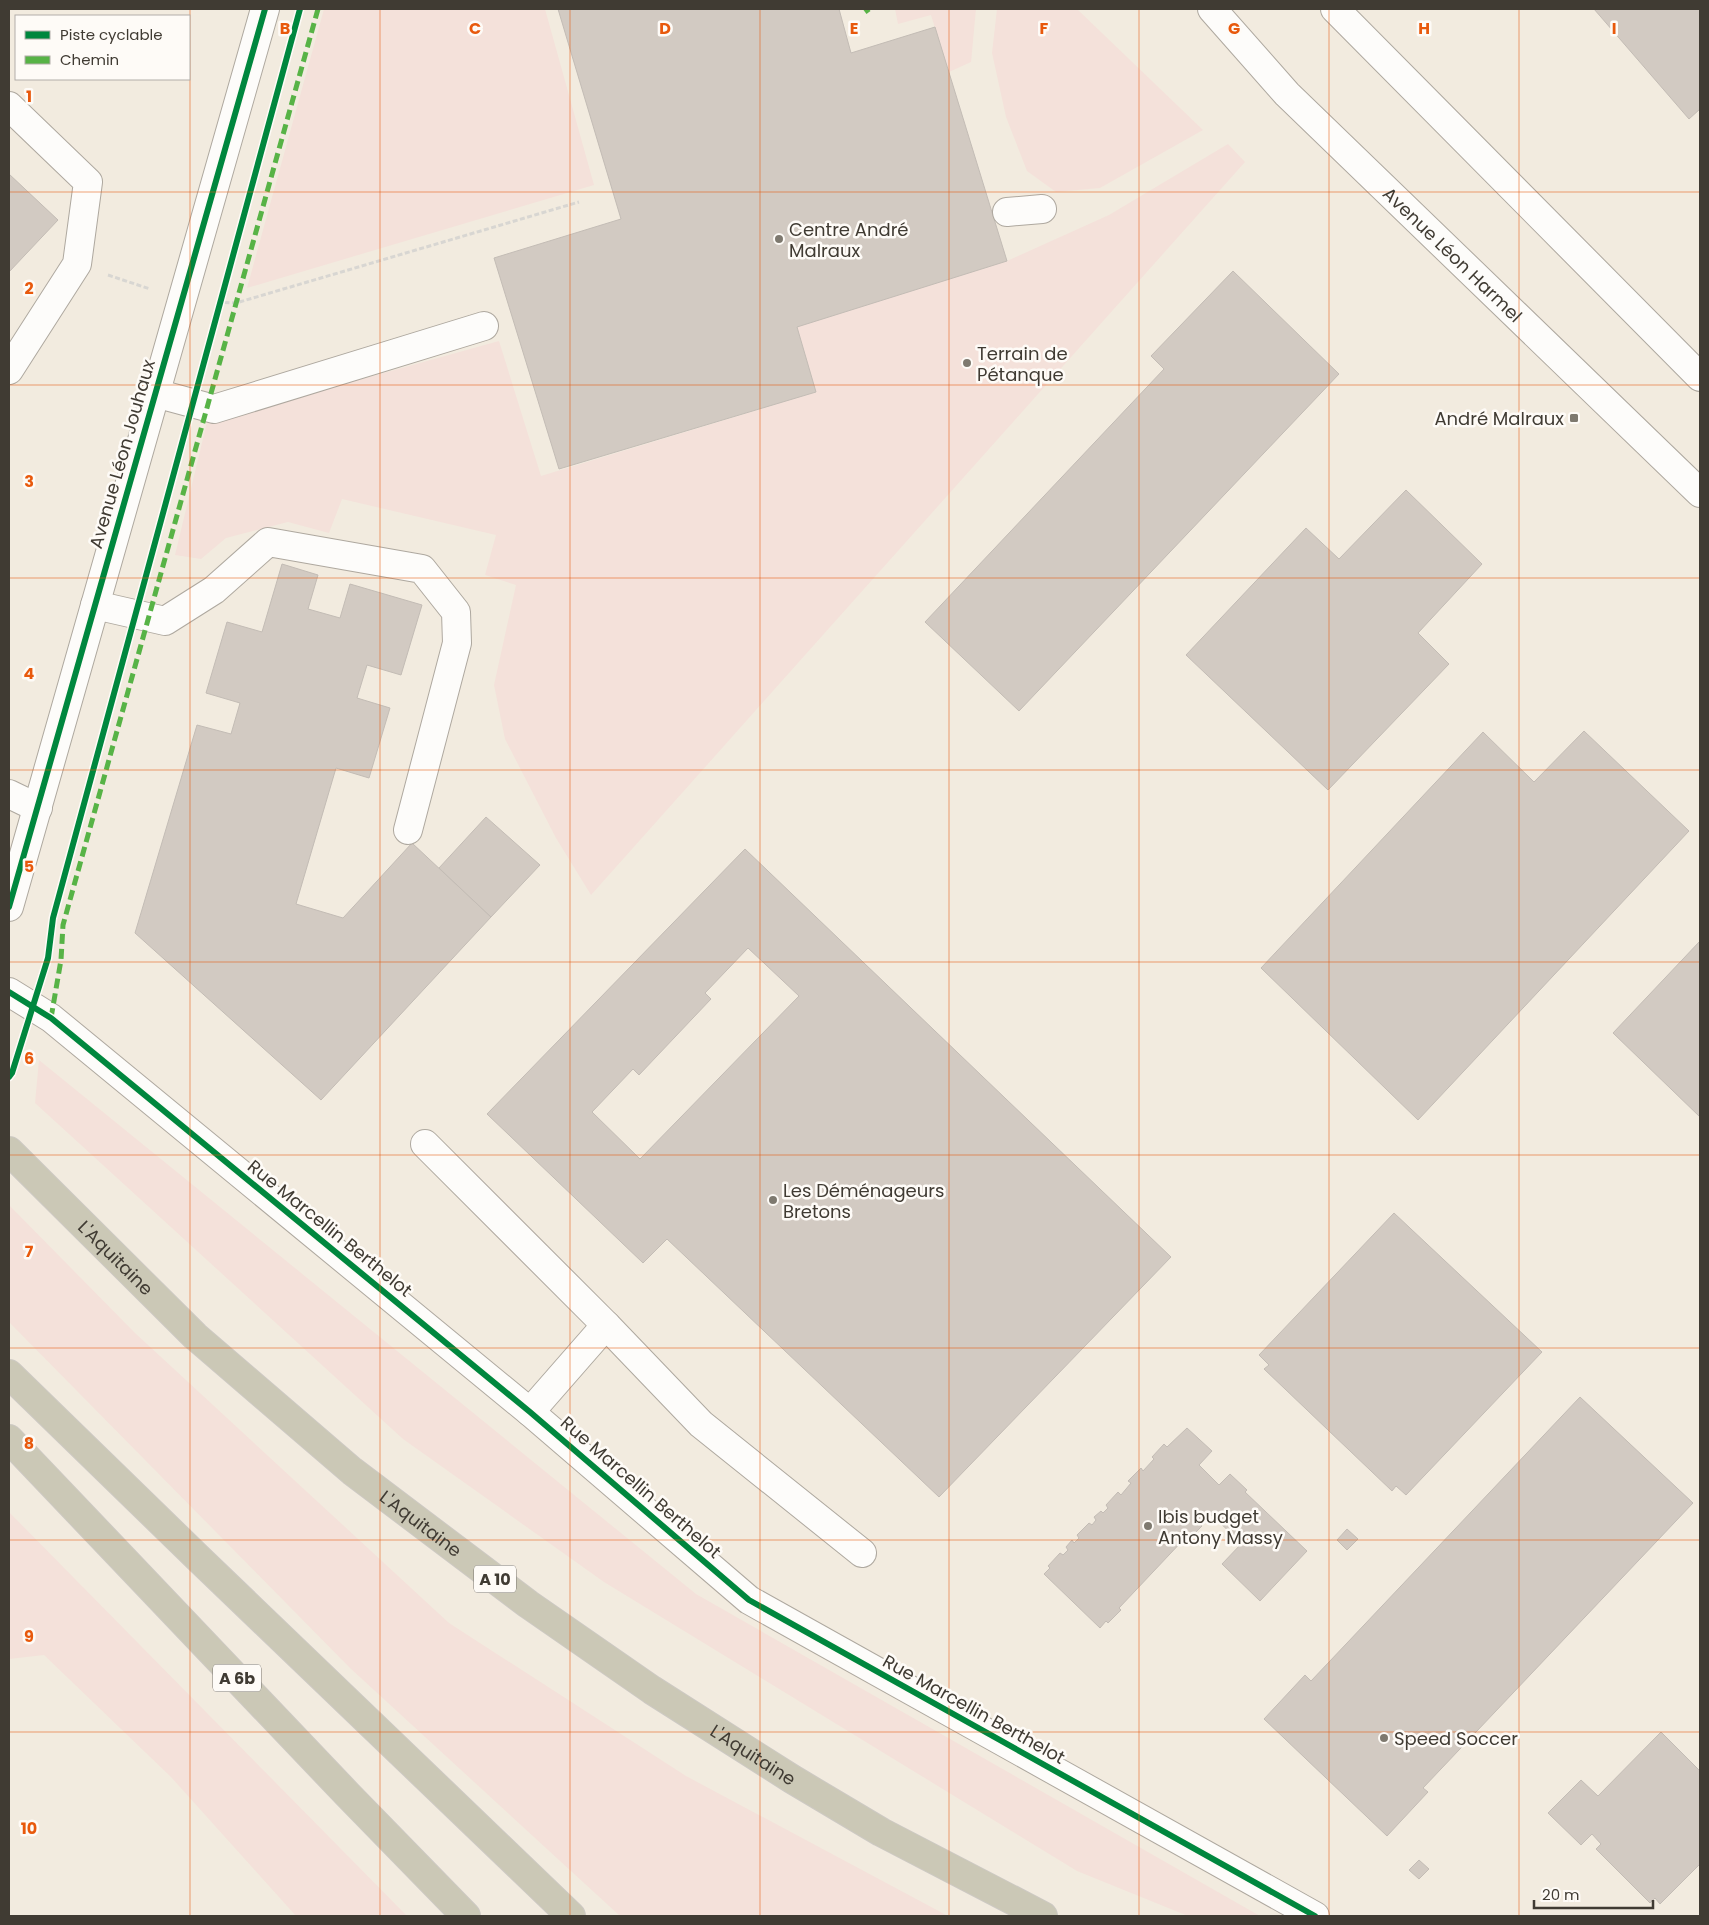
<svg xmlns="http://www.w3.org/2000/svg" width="1709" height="1925" viewBox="0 0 1709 1925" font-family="Poppins,sans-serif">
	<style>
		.green { fill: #f4e1da }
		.building { fill: #d2cac2; stroke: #c3bcb5; fill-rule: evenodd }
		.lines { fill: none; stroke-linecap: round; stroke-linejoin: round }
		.minor-casing { stroke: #aea89f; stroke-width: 30 }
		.highway-casing { stroke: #cdc9c3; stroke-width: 30 }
		.path { stroke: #d8d6d2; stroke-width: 3; stroke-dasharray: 5 2.5; stroke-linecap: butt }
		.minor { stroke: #fdfcfa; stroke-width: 28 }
		.highway { stroke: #cbc8b6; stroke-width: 28 }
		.quiet { stroke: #57b346; stroke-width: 5; stroke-dasharray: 10 5; stroke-linecap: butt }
		.cycleway-casing { stroke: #fefbf7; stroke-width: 9 }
		.cycleway { stroke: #00873e; stroke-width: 6 }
		.grid { fill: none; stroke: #e8590c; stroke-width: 1; stroke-opacity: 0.55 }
		.poi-dot { fill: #7e796f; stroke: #fefbf7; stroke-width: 2 }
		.labels { text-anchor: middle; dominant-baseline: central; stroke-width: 5; stroke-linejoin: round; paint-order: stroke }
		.shield { fill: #fefbf7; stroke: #79756e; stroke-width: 1 }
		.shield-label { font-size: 16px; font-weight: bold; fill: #403b33 }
		.poi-label { font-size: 18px; fill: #403b33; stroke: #fefbf7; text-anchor: start }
		.street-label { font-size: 18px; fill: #403b33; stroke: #fefbf7 }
		.grid-label { font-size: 16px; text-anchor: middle; font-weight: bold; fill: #e8590c; stroke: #fefbf7; stroke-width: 5; stroke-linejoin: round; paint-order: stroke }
	</style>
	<rect width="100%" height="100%" fill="#f2ebdf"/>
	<!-- green -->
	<g class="green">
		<polygon points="324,9 545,9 594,185 247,288"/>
		<polygon points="895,9 976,9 971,62 949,72 931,15 898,24"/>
		<polygon points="997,9 1077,9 1203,130 1100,188 1056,192 1027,171 1006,117 992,53"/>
		<polygon points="1228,144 1245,162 591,895 556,838 505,739 494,685 516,585 485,575 496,535 342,499 329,533 288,522 226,538 201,559 175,555 207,422 499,341 541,476 816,392 797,327 1007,261 1109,215"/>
		<polygon points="39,1060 696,1594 1260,1916 1188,1916 1077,1871 604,1582 403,1439 35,1103"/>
		<polygon points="9,1205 135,1333 449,1623 686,1776 948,1916 620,1916 350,1668 9,1322"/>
		<polygon points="9,1512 407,1916 296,1916 171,1777 44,1655 9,1659"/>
	</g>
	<!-- building -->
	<g class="building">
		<polygon points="558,9 839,9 851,53 935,27 1007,261 797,327 816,392 559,469 494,258 621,219"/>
		<polygon points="1594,9 1700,9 1700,109 1689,119"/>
		<polygon points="9,174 58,220 9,272"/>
		<polygon points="1233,271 1339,374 1019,711 925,622 1164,369 1151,356"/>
		<polygon points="1406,490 1482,564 1418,633 1449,664 1328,790 1186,655 1306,528 1339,559"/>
		<polygon points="282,564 318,575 308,609 340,618 350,584 422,605 401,675 367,665 357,698 390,708 369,778 336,768 296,904 343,918 412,843 491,917 321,1100 135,933 197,725 231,734 240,703 206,693 227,622 262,632"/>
		<polygon points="1584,731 1689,831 1418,1120 1261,968 1483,732 1534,782"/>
		<polygon points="486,817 540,865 491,917 439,868"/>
		<path d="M745,849L1171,1257L939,1497L667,1239L643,1263L487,1114ZM748,948L799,996L640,1159L592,1112L633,1069L639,1075L711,999L705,993Z"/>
		<polygon points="1700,941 1700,1117 1613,1033"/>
		<polygon points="1394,1213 1542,1352 1406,1495 1396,1486 1392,1491 1264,1369 1269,1365 1259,1355"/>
		<polygon points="1580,1397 1693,1503 1423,1788 1428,1792 1387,1836 1264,1719 1305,1675 1311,1681"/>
		<polygon points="1187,1428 1212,1451 1199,1465 1219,1485 1230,1474 1247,1490 1245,1492 1307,1551 1260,1601 1222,1564 1242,1543 1209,1513 1199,1523 1202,1526 1189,1539 1186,1537 1119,1608 1121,1610 1108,1623 1106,1621 1100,1628 1044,1574 1050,1568 1048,1566 1060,1553 1063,1555 1068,1550 1066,1547 1072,1540 1074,1543 1079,1538 1077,1535 1089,1523 1092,1525 1096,1520 1094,1517 1101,1511 1103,1513 1108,1508 1106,1505 1118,1492 1121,1495 1131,1483 1128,1481 1141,1468 1143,1471 1154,1459 1152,1457 1164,1444 1167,1447"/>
		<polygon points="1347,1529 1358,1539 1347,1550 1337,1540"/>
		<polygon points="1661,1732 1700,1771 1700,1864 1660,1904 1655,1898 1650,1903 1596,1849 1601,1844 1592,1834 1581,1845 1548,1813 1581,1780 1598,1796"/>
		<polygon points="1419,1860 1429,1869 1419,1879 1409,1870"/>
	</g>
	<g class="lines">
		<defs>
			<g id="minor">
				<path id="s1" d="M1212,9L1287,94L1700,493"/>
				<polyline points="1335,9 1700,377"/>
				<polyline points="9,106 88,182 77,264 9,370"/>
				<polyline points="1007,212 1042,209"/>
				<polyline points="155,393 214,409 484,326"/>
				<polyline points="95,605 165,621 214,590 268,542 422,569 456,612 457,643 408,830"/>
				<polyline points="9,794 38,808"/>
				<polyline points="9,907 265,9"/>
				<polyline points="9,992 51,1018 530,1412 749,1600 1315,1916"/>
				<polyline points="425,1144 606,1325 530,1412"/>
				<polyline points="606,1325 701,1424 862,1553"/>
			</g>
			<g id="highway">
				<path id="s2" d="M9,1151L195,1336L352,1471L528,1604L652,1690L792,1779L881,1832L1043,1916"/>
				<polyline points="9,1374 196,1556 571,1916"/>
				<polyline points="9,1439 348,1795 466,1916"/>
			</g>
		</defs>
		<!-- minor casing -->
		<use href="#minor" class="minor-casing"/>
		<!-- highway casing -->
		<use href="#highway" class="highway-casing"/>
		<!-- path -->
		<g class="path">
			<polyline points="108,275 150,289"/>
			<polyline points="217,302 236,303 579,202"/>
		</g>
		<!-- minor -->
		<use href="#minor" class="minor"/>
		<!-- highway -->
		<use href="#highway" class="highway"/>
		<!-- quiet -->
		<g class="quiet">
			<polyline points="865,12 869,9"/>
			<polyline points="51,1018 61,960 63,925 318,9"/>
		</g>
		<defs>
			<g id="cycleway">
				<polyline points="9,907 265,9"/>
				<polyline points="9,992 51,1018 530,1412 749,1600 1315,1916"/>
				<polyline points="9,1077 12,1073 48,958 53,918 300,9"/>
			</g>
		</defs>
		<!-- cycleway casing -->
		<use href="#cycleway" class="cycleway-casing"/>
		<!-- cycleway -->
		<use href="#cycleway" class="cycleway"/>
	</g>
	<!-- grid -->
	<path class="grid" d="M190,9V1916M380,9V1916M570,9V1916M760,9V1916M949,9V1916M1139,9V1916M1329,9V1916M1519,9V1916M9,192H1700M9,385H1700M9,578H1700M9,770H1700M9,962H1700M9,1155H1700M9,1348H1700M9,1540H1700M9,1732H1700"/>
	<!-- markers -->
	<g class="poi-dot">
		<circle cx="779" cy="239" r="5"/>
		<circle cx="967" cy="363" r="5"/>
		<rect x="1569" y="413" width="10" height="10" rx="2.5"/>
		<circle cx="773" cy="1200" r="5"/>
		<circle cx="1148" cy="1526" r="5"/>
		<circle cx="1384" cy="1738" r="5"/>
	</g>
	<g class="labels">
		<!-- shield labels -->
		<g class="shield">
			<rect x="474" y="1565.5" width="42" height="27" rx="4"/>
			<rect x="213" y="1664.5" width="48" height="27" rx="4"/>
		</g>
		<g class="shield-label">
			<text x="495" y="1579">A 10</text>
			<text x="237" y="1678">A 6b</text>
		</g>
		<!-- poi labels -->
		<g class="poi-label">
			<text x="789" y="229">Centre André<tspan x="789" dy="21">Malraux</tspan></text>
			<text x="977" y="353">Terrain de<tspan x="977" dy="21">Pétanque</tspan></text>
			<text x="1564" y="418" text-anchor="end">André Malraux</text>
			<text x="783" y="1190">Les Déménageurs<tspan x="783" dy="21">Bretons</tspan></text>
			<text x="1158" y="1516">Ibis budget<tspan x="1158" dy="21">Antony Massy</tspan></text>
			<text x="1394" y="1738">Speed Soccer</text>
		</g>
		<!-- street labels -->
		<g class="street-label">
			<text stroke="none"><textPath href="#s1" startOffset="344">Avenue Léon Harmel</textPath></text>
			<text transform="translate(122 454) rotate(-74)">Avenue Léon Jouhaux</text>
			<text transform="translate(330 1228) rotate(39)">Rue Marcellin Berthelot</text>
			<text stroke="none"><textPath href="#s2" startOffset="151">L'Aquitaine</textPath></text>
			<text transform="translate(641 1487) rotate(41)">Rue Marcellin Berthelot</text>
			<text stroke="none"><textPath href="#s2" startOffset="556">L'Aquitaine</textPath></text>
			<text transform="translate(974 1709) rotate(29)">Rue Marcellin Berthelot</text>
			<text stroke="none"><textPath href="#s2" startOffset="961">L'Aquitaine</textPath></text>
		</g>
	</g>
	<g class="grid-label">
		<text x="285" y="34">B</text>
		<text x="475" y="34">C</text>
		<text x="665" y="34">D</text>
		<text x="854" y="34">E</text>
		<text x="1044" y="34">F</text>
		<text x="1234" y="34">G</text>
		<text x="1424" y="34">H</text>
		<text x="1614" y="34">I</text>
		<text x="29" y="102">1</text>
		<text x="29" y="294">2</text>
		<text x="29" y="487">3</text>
		<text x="29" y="679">4</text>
		<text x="29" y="872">5</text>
		<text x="29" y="1064">6</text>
		<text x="29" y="1257">7</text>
		<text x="29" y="1449">8</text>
		<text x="29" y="1642">9</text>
		<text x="29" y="1834">10</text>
	</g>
	<!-- border -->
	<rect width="1709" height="1925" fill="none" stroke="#403b33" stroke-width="20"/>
	<!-- legend -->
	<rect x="15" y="15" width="175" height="65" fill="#fefbf7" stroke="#b2aea9"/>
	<rect x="25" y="31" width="25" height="8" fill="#00873e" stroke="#b2aea9"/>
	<text x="60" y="40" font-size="15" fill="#403b33">Piste cyclable</text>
	<rect x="25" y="56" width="25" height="8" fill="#57b346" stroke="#b2aea9"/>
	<text x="60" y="65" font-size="15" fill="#403b33">Chemin</text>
	<!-- scale -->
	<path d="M1534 1900v8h119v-8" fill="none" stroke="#403b33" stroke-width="2.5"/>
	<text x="1542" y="1900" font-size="15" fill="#403b33" stroke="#fefbf7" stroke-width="4" paint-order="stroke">20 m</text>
</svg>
